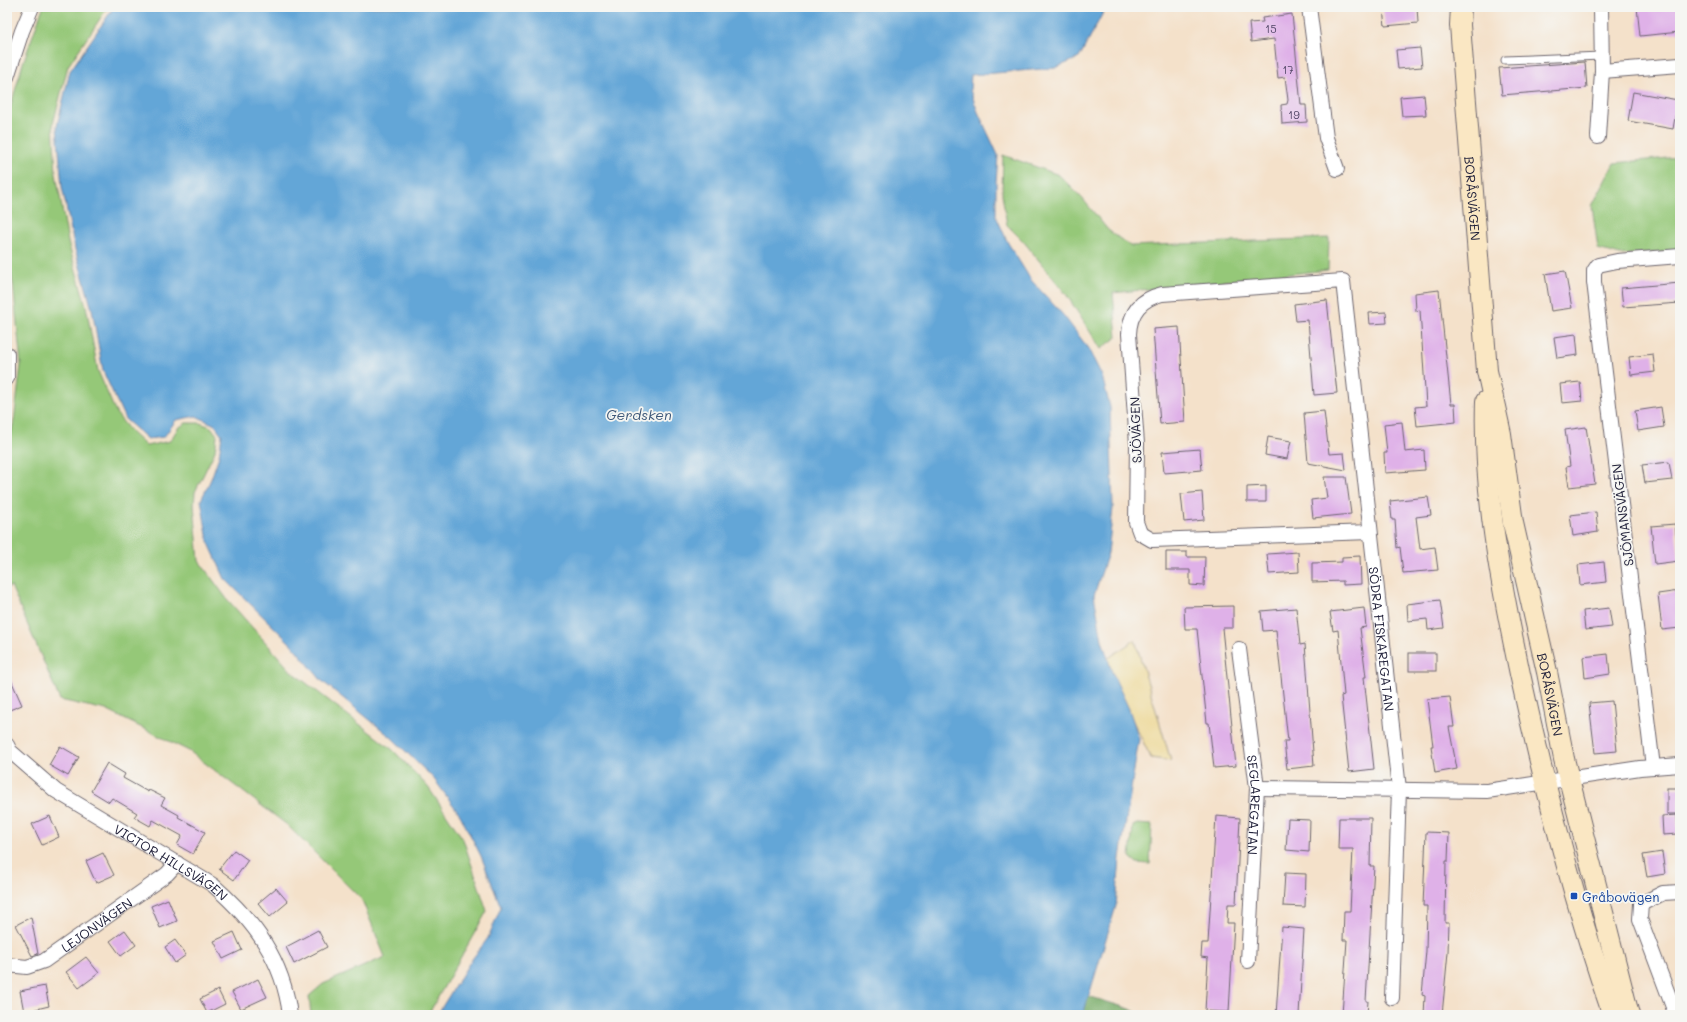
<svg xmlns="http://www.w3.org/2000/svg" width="1687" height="1022" viewBox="0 0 1687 1022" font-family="Mali,sans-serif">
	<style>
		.green { fill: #95c878; stroke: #5c755a }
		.forest { fill: #78ac68; stroke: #4d6752 }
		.sand { fill: #eeda9e; stroke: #887e6c }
		.water { fill: #63a6d7; stroke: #426489 }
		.building { fill: #dfb1e8 }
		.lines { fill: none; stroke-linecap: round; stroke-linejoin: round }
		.lane-casing { stroke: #6c656d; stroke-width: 9 }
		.street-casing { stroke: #6c656d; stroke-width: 16 }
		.secondary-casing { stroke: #6c656d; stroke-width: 22 }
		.lane { stroke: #fff; stroke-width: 7 }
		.street { stroke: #fff; stroke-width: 14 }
		.secondary { stroke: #fae7c3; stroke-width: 20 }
		.transit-dot { fill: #1a4fb4; stroke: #f6f6f2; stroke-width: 1.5 }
		.labels { text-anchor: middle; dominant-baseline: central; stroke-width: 3.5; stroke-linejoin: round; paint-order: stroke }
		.number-label { font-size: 11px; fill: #514666 }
		.street-label { font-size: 13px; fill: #22223b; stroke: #f6f6f2 }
		.transit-label { font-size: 13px; fill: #164399; stroke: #f6f6f2; text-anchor: start }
		.water-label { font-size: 14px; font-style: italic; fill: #3c5779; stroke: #f6f6f2 }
	</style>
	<rect width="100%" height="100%" fill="#f6f6f2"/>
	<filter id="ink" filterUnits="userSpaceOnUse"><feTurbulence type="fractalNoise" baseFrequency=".025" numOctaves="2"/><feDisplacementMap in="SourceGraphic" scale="8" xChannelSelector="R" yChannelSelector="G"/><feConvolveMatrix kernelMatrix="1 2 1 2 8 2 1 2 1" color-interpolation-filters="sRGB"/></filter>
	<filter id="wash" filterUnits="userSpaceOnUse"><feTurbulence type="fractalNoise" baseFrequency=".012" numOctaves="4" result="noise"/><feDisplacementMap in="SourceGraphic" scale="16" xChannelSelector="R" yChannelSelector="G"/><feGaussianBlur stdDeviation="0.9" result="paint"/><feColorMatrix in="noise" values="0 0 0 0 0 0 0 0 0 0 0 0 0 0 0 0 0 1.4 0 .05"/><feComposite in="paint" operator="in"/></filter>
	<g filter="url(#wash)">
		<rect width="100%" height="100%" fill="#f4e1ca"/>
		<!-- green -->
		<g class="green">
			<polygon points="43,7 108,7 68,66 53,124 56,174 68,242 86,306 98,371 116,413 131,432 146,446 170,441 178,428 186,423 200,423 211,427 217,435 215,451 195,492 194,505 199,561 227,599 292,672 393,750 428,787 463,839 487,911 428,1015 311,1015 309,996 323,984 385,957 362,900 286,824 189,751 106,710 60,700 11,586 7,588 7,451 14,421 21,365 13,283 7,254 7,119 23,63"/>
			<polygon points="1003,155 1059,175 1082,198 1108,230 1130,246 1329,238 1328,270 1113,293 1117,337 1101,349 1066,294 1024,242 1007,225 1002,194"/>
			<polygon points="1680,157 1680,251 1620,255 1598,249 1592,206 1614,163"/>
			<polygon points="1137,824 1152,825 1150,864 1137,863 1130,857 1133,826"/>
		</g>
		<!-- forest -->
		<polygon class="forest" points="1088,996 1130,1009 1141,1015 1083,1015"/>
		<!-- sand -->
		<polygon class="sand" points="1135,640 1171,761 1151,758 1104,661"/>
		<!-- water -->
		<polygon class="water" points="114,7 1106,7 1079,58 1055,68 971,75 970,90 978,112 998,155 996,182 996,216 1008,243 1031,280 1064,316 1088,348 1102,376 1110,407 1113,508 1108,553 1094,595 1102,640 1112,672 1129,709 1139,739 1120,858 1116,906 1083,1015 437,1015 470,962 488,938 501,907 481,856 459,813 434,779 392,738 322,681 292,645 225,579 208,541 201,500 211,479 219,456 222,435 215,425 196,416 176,420 164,437 148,439 125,419 103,371 92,309 75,249 62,187 57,126 70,71"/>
		<g id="blocks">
			<!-- building -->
			<g class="building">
				<polygon points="1405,7 1417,7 1418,23 1385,26 1383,9"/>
				<polygon points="1637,7 1680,7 1680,32 1640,36"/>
				<polygon points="1292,14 1301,105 1306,105 1307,122 1282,124 1281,105 1287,104 1288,100 1285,77 1278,78 1274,39 1251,42 1249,23 1263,22 1262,18"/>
				<polygon points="1420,48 1422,67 1398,69 1396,50"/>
				<polygon points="1585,62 1587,88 1502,95 1499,68"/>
				<polygon points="1633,92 1678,100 1673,129 1628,121"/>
				<polygon points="1424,95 1426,115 1402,116 1400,97"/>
				<polygon points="1565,271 1572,308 1551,311 1545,274"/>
				<polygon points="1680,283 1680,303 1623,307 1621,288"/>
				<polygon points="1439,290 1451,404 1455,404 1456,422 1417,426 1415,407 1426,406 1420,310 1416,311 1415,293"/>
				<polygon points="1327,300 1337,393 1314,395 1308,320 1296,321 1294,304"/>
				<polygon points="1386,312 1387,323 1370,324 1369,313"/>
				<polygon points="1179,327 1185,422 1160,424 1153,329"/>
				<polygon points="1576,334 1578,355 1557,358 1554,337"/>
				<polygon points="1653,354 1655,372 1631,375 1629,357"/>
				<polygon points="1580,382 1582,401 1562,403 1560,384"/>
				<polygon points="1661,407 1664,427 1638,431 1635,411"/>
				<polygon points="1324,411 1329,454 1344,453 1346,470 1308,463 1304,413"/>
				<polygon points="1402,422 1405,452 1424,450 1425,470 1385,473 1384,453 1387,453 1384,424"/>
				<polygon points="1586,427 1595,484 1569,487 1566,467 1570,466 1565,430"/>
				<polygon points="1268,437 1291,441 1287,459 1265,455"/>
				<polygon points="1200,449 1202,470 1164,473 1162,452"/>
				<polygon points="1669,462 1672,480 1645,483 1642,465"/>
				<polygon points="1324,477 1346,477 1351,514 1313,518 1311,500 1327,498"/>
				<polygon points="1266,486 1266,502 1247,502 1247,487"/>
				<polygon points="1202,492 1204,520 1184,522 1181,494"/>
				<polygon points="1428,497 1431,515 1416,517 1420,549 1435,547 1438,570 1403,573 1400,547 1397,548 1395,520 1392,520 1390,501"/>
				<polygon points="1596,512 1598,532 1573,536 1570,515"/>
				<polygon points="1675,524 1679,561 1655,564 1651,526"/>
				<polygon points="1166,552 1187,552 1187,557 1205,557 1204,586 1190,585 1190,570 1166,570"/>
				<polygon points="1298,552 1299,572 1269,574 1267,554"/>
				<polygon points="1360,556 1361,584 1343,585 1343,581 1312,582 1312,563 1342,562 1342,557"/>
				<polygon points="1604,562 1606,582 1580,585 1578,565"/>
				<polygon points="1679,591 1680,628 1662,630 1658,594"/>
				<polygon points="1440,600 1444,628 1428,630 1427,619 1408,621 1407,604"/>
				<polygon points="1233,606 1233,628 1222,628 1236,766 1214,768 1209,723 1207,723 1197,629 1185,629 1184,607"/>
				<polygon points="1296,608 1300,645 1305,644 1314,766 1287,769 1284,741 1288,741 1276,630 1263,631 1261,611"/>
				<polygon points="1364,608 1366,627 1360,628 1366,677 1364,677 1374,769 1349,772 1341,696 1344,695 1338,630 1333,631 1330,612"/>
				<polygon points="1609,608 1612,627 1585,630 1583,611"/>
				<rect x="1409" y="653" width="27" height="18"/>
				<polygon points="1608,654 1610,674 1585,678 1583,657"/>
				<polygon points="7,671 22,705 7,711"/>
				<polygon points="1450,697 1454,727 1449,727 1457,769 1435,773 1431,746 1433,746 1427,699"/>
				<polygon points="1612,701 1617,751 1595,753 1589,703"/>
				<polygon points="60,746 79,757 68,776 49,765"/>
				<polygon points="107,763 125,774 123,778 148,792 149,790 165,798 161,805 179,815 178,817 205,832 193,854 177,845 182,836 153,820 150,826 134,817 137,813 112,798 109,802 91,791"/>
				<rect x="1667" y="788" width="13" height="26"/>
				<polygon points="1677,815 1678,834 1663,835 1662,816"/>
				<polygon points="50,816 59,837 42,845 32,824"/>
				<polygon points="1216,816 1240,818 1236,904 1228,904 1227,923 1234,923 1229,1012 1205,1011 1208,958 1201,957 1202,943 1208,943"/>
				<polygon points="1339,818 1371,818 1370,866 1374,866 1366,1001 1368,1001 1367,1015 1342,1015 1347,940 1343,940 1344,911 1350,911 1353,849 1338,849"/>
				<polygon points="1288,819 1310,820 1309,852 1286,850"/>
				<polygon points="1426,832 1449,833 1448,861 1446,861 1445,923 1449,923 1448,952 1442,1015 1424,1015 1425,996 1422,995 1426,951 1427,906 1423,906"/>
				<polygon points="234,850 248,860 234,880 219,869"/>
				<polygon points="1662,852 1665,874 1647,877 1643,855"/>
				<polygon points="103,853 114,875 96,883 86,861"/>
				<polygon points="1285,873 1306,874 1305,907 1283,906"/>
				<polygon points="276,888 288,902 270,917 258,903"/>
				<polygon points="168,899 177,921 160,928 151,906"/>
				<polygon points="31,917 38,954 32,956 16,925"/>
				<polygon points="1282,927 1304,929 1299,1015 1276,1015"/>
				<polygon points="125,930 136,945 121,956 110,941"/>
				<polygon points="318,930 327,947 294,964 286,947"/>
				<polygon points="234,932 242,950 223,959 214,941"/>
				<polygon points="175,940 186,955 175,963 165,947"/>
				<polygon points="86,957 99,973 79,988 66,972"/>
				<polygon points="258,979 267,997 241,1009 232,992"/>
				<polygon points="45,986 49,1006 24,1012 20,991"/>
				<polygon points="218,990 225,1004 207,1013 200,999"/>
			</g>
		</g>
	</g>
	<g filter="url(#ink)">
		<use href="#blocks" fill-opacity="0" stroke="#6c656d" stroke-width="1"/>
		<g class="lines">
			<defs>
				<polyline id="lane" points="1505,60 1601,56"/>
				<g id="street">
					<polyline points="1309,7 1326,138 1337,169"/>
					<polyline points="1602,71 1680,65"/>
					<polyline points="7,77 22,31 32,7"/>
					<polyline points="1598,137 1602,71 1601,7"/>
					<polyline points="7,354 7,378"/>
					<path id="s1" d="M1370,532L1152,540L1140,533L1136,522L1137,444L1129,334C1130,312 1141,299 1162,294L1343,281L1399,789L1392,998"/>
					<path id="s2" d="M1239,649L1257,788L1248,961"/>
					<path id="s3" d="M7,745L10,751L56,791L213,885C254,921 283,959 290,1015"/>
					<polyline points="1653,767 1594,282 1594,271 1598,265 1617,261 1680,256"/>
					<polyline points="1257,788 1487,791 1640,768 1680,765"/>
					<path id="s4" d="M7,965L27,967L44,961L167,874L177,863"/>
					<polyline points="1676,1015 1640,919 1641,904 1663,893 1680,892"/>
				</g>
				<g id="secondary">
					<path id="s5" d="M1461,7L1460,25L1487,371L1501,434L1513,523L1547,672L1564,759L1629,1015"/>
					<path d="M1486,401C1483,493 1501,584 1520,674C1545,789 1574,903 1613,1015"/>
				</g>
			</defs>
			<!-- lane casing -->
			<use href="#lane" class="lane-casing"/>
			<!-- street casing -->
			<use href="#street" class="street-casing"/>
			<!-- secondary casing -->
			<use href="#secondary" class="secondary-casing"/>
			<!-- lane -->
			<use href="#lane" class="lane"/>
			<!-- street -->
			<use href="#street" class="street"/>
			<!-- secondary -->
			<use href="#secondary" class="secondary"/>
		</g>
	</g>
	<!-- markers -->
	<rect class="transit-dot" x="1570" y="892" width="8" height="8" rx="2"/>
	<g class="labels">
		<!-- number labels -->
		<g class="number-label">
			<text x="1271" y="28">15</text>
			<text x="1288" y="69">17</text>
			<text x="1294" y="114">19</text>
		</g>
		<!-- street labels -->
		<g class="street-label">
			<text stroke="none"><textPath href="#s5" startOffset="192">BORÅSVÄGEN</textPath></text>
			<text transform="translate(1135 430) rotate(-92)">SJÖVÄGEN</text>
			<text transform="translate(1622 515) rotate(-97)">SJÖMANSVÄGEN</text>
			<text stroke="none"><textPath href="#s1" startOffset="1030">SÖDRA FISKAREGATAN</textPath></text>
			<text stroke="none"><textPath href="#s5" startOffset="695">BORÅSVÄGEN</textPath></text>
			<text stroke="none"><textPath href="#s2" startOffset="157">SEGLAREGATAN</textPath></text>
			<text stroke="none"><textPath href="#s3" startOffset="203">VICTOR HILLSVÄGEN</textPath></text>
			<text stroke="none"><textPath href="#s4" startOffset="102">LEJONVÄGEN</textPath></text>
		</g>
		<!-- transit labels -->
		<g class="transit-label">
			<text x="1582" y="896">Gråbovägen</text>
		</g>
		<!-- water labels -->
		<g class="water-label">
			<text x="639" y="414">Gerdsken</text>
		</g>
	</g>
	<!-- margin -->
	<rect width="1687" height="1022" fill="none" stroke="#f6f6f2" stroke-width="24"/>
</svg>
